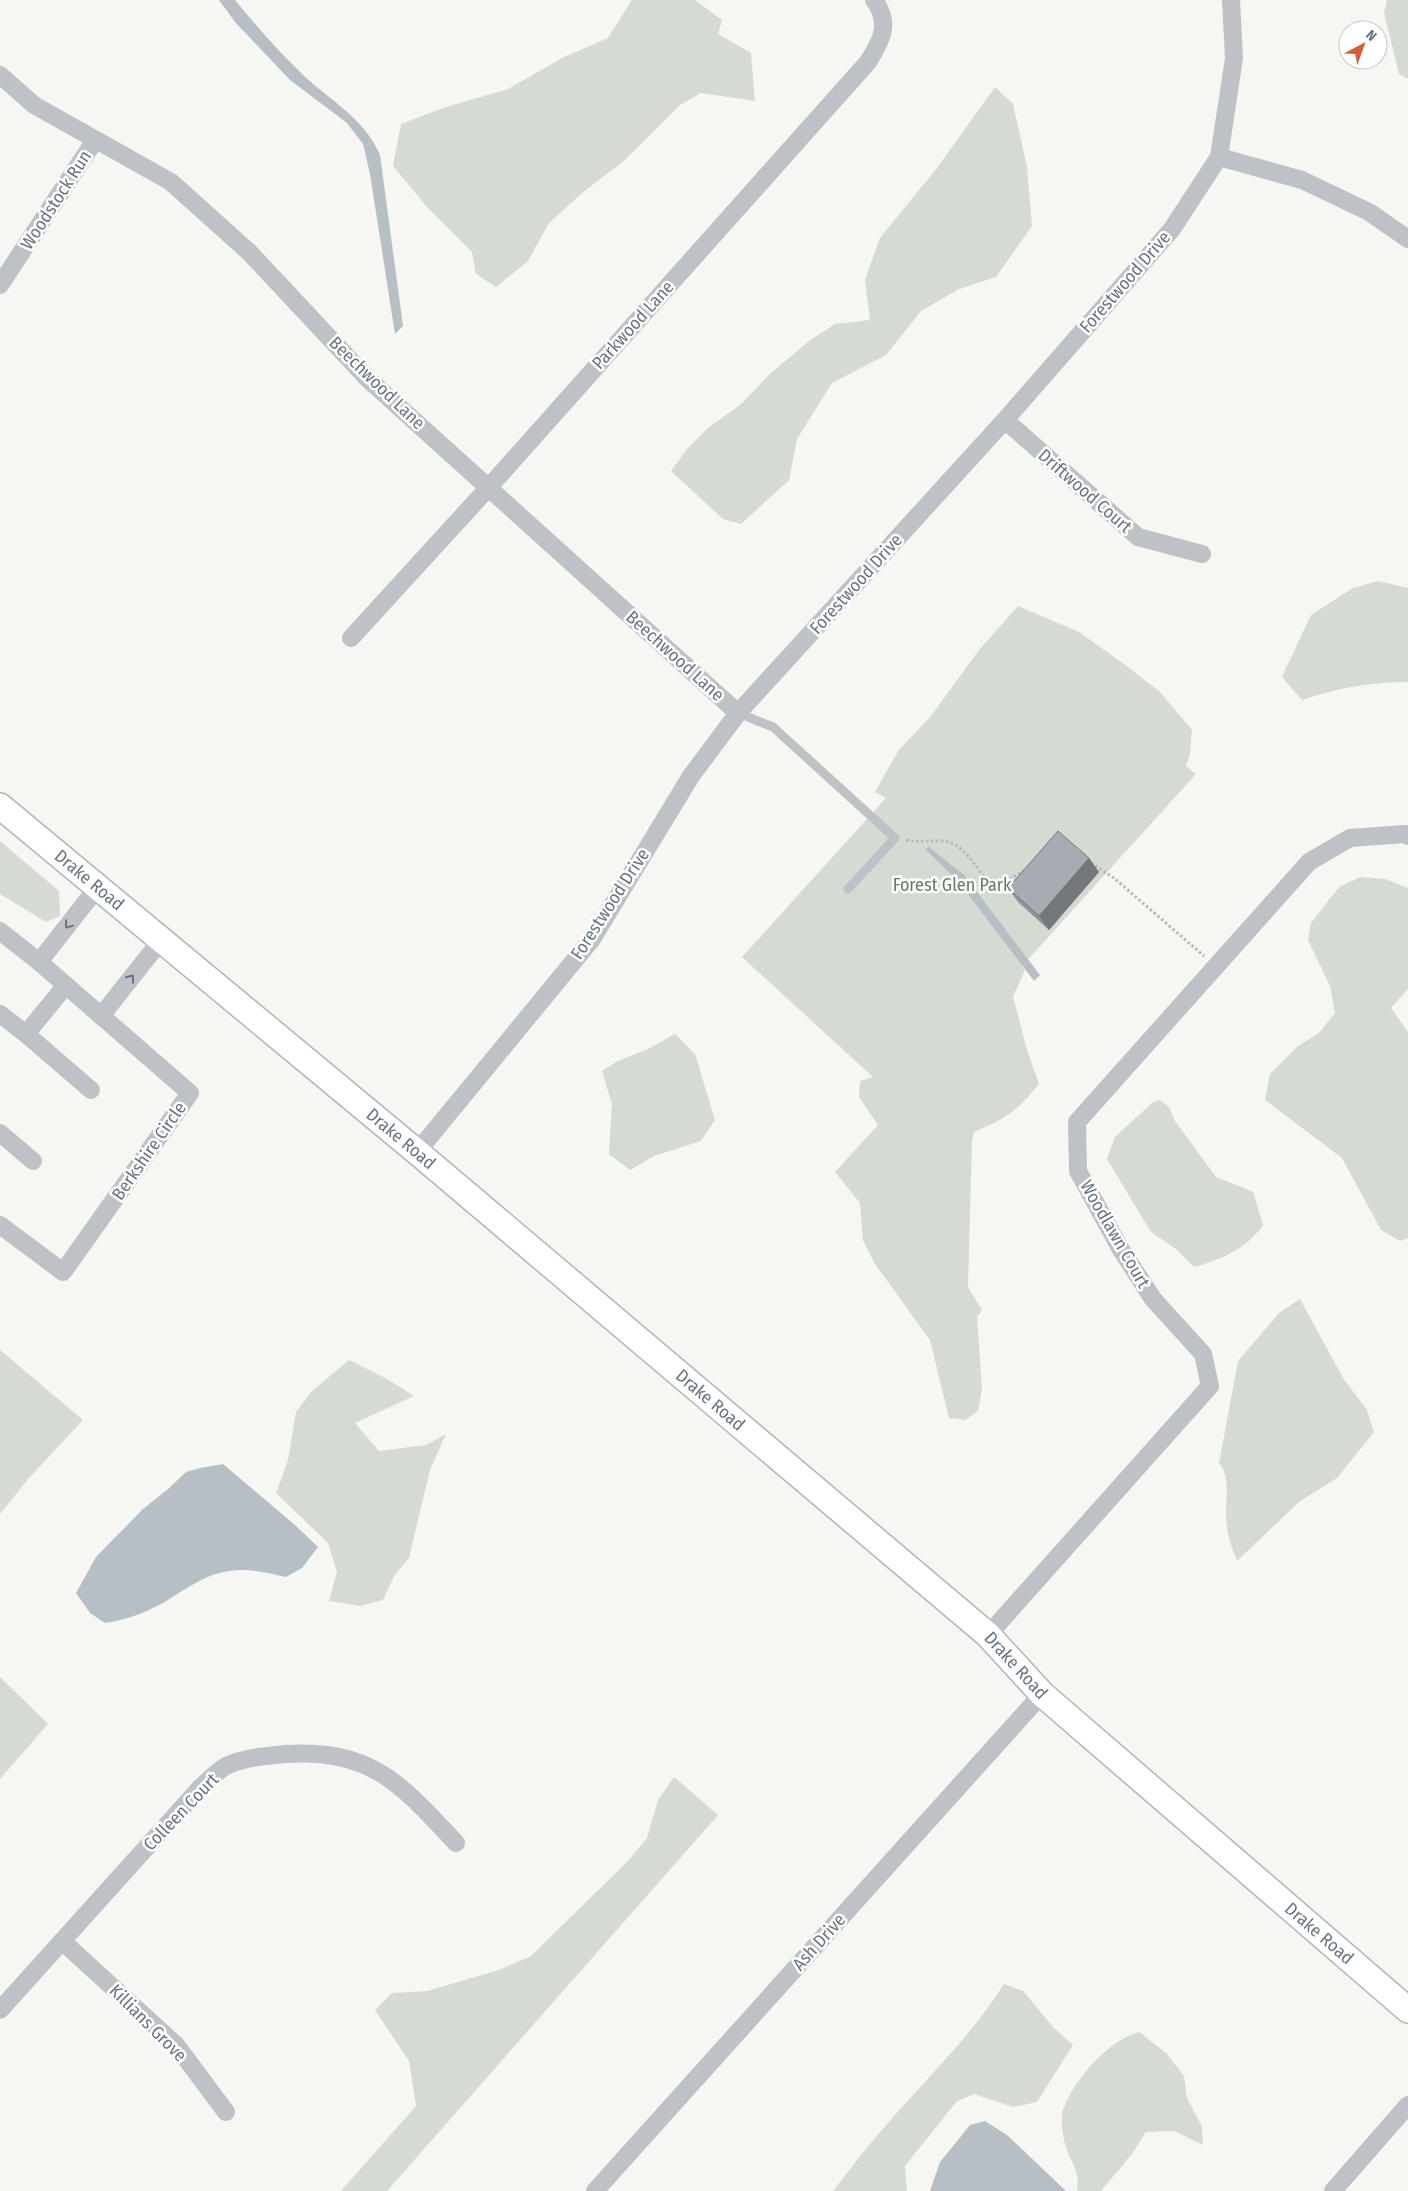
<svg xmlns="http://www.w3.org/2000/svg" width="1408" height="2191" viewBox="0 0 1408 2191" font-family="'Fira Sans Condensed',sans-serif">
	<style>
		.green { fill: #d5dad3 }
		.water { fill: #b6c0c4 }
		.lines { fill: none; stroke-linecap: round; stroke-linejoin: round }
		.secondary-casing { stroke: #b0b5b9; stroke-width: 28 }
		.path { stroke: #b6b9bc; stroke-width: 3; stroke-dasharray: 2.5 2.5; stroke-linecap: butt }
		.lane { stroke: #bec1c5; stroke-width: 9 }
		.street { stroke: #bec1c5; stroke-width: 18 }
		.secondary { stroke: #fff; stroke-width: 25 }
		.wall { fill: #8f9499 }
		.shaded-wall { fill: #74787d }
		.building { fill: #a6acb2; stroke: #74787d }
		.oneway { stroke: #687581 }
		.labels { text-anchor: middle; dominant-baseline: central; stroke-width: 5; stroke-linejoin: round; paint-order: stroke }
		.street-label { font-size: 18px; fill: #687581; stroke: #fff }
		.park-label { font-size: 18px; fill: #697966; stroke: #fff }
	</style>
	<rect width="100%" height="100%" fill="#f6f6f3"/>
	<!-- green -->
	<g class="green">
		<polygon points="632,0 695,0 722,20 718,34 751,53 755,101 701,93 680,105 626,159 582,193 549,223 528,261 496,287 476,274 472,252 427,207 393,166 401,124 446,107 508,89 564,57 608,38"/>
		<polygon points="1387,0 1408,0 1408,79 1399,74 1384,13"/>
		<polygon points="995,87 1013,104 1027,167 1032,226 996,277 959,289 921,311 886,355 832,383 797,439 789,480 741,524 723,519 671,471 687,449 708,428 740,405 771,373 809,341 835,324 870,320 865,280 880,238 937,168"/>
		<path d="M1378,581L1408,588V682C1372,682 1336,688 1302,700L1282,677L1311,615L1353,588Z"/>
		<path d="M1018,606L1079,632L1124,664L1160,692L1192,730L1190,754L1186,766L1196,774L1022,966L1025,970L1013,997L1027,1050L1039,1084C1015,1113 1008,1117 974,1132L972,1140L968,1287L982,1310L977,1317L982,1389L978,1411L965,1420L949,1418L930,1340L875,1264L863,1240L860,1203L835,1172L878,1125L859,1097L860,1081L873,1077L742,957L886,798L875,792L898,751L931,716L979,650Z"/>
		<polygon points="0,841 59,891 60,916 46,922 0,894"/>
		<polygon points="1360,877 1385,879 1408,888 1408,989 1391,1008 1408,1032 1408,1238 1400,1241 1381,1230 1342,1158 1265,1100 1270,1074 1298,1046 1319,1033 1335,1013 1330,986 1308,940 1311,923 1339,887"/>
		<polygon points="675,1034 695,1054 715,1120 701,1141 654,1156 630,1170 609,1154 612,1104 602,1071 616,1062 648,1049"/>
		<path d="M1160,1100L1169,1107L1175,1121L1216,1177L1253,1192L1263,1225C1248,1248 1220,1260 1194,1267L1176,1249L1151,1232L1107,1159L1115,1137L1153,1102Z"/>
		<path d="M1300,1299L1343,1378L1367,1410L1374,1432L1337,1478L1299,1502L1237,1561C1233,1550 1228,1539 1227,1527C1223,1508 1233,1478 1219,1463L1238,1361L1279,1313Z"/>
		<polygon points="0,1350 83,1420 28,1479 0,1514"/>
		<polygon points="349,1360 387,1379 414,1396 355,1423 379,1451 426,1445 446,1434 430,1470 409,1558 394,1576 383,1600 360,1606 329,1601 337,1572 328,1543 276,1493 288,1460 296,1412 311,1392"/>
		<polygon points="0,1677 48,1724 0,1779"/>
		<polygon points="674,1777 718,1815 387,2191 341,2191 416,2106 409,2061 375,2010 392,1993 427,1991 499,1970 531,1956 628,1861 647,1838 658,1800"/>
		<path d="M1004,1984L1023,1991L1054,2028L1073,2045L1037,2102L1013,2107L974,2094L957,2101L905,2166L907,2191H833C849,2171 864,2150 881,2131C922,2083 970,2038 1004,1984Z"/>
		<path d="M1139,2032L1166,2053L1184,2076L1187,2098L1202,2127L1203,2145L1174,2131L1146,2132L1132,2154L1101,2191H1077C1081,2170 1070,2163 1065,2144C1063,2136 1060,2117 1063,2110C1073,2081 1108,2040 1139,2032Z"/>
	</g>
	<!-- water -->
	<g class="water">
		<path d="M219,0H235C255,24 276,49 299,71C327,99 364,117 380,155L403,326L395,334L370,174L363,144L347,123L290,80L235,22Z"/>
		<polygon points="929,847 964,875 1040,975 1034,981 958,881 925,849"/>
		<path d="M223,1464L295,1525L318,1547L302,1568L286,1577C267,1573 249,1568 229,1571C205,1574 183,1591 163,1603C144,1613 126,1620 105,1623L90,1613L76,1593L96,1557L143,1509L168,1489L186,1472L200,1468Z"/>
		<polygon points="985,2121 1007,2135 1066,2191 930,2191 940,2162 958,2140 970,2125"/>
	</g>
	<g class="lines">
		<defs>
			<g id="secondary">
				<path id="s1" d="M0,806L417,1152L988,1635L1042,1694L1408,2010"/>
			</g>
		</defs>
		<!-- secondary casing -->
		<use href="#secondary" class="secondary-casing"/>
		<!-- path -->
		<g class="path">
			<path d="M906,840C921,843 927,840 941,841C961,841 973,863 984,877L1004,882L1027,869"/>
			<polyline points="1091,863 1114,878 1204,956"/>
		</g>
		<!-- lane -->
		<polyline class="lane" points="738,713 773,727 895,838 848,889"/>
		<!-- street -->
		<g class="street">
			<polyline points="0,75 34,105 171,182 250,253 368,379 738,713"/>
			<polyline points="1219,157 1302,180 1369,212 1408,239"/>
			<polyline points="0,285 95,140"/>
			<polyline points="1005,420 1138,537 1202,554"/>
			<path d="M351,638L489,487L868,62C882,40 891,23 874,0"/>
			<polyline points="0,931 38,961 190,1093 63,1272 0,1225"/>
			<polyline points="39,962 97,888"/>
			<polyline points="66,985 26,1034 91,1090"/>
			<polyline points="0,1014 26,1034"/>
			<polyline points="101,1016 162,939"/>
			<polyline points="0,1133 33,1161"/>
			<polyline points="417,1152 592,939 691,776 738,713 1005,420 1172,229 1219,157 1234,58 1231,0"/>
			<polyline points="988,1635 1210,1386 1203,1354 1153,1299 1120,1248 1078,1171 1077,1122 1309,862 1350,838 1405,834 1408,836"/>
			<polyline points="62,1941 176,2045 226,2112"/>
			<path d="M0,2010L200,1788C208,1781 217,1771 226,1766C245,1757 266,1756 286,1754C372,1749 401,1784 456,1843"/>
			<polyline points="595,2191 1042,1694"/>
			<polyline points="1333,2191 1408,2105"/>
		</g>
		<!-- secondary -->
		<use href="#secondary" class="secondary"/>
	</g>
	<!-- wall -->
	<polygon class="wall" points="1089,858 1099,872 1049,930 1018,902 1008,888"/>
	<!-- shaded-wall -->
	<polygon class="shaded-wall" points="1089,858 1099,872 1049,930 1039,916"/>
	<!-- building -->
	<polygon class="building" points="1058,831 1089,858 1039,916 1008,888"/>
	<!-- one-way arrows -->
	<defs><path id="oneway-chevron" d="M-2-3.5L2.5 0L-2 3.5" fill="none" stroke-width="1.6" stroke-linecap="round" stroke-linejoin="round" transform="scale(1.25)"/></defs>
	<g class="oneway">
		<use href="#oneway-chevron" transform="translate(68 925) rotate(128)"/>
		<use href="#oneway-chevron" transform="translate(131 978) rotate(-52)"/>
	</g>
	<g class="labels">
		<!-- street labels -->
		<g class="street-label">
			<text transform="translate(56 200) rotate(-57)">Woodstock Run</text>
			<text transform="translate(1125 282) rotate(-49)">Forestwood Drive</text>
			<text transform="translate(633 325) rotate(-48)">Parkwood Lane</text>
			<text transform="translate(377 383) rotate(44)">Beechwood Lane</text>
			<text transform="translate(1085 491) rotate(41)">Driftwood Court</text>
			<text transform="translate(856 584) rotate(-48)">Forestwood Drive</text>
			<text transform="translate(675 656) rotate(42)">Beechwood Lane</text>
			<text stroke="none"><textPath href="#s1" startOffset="116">Drake Road</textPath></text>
			<text transform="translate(610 904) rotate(-57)">Forestwood Drive</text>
			<text stroke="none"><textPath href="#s1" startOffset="521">Drake Road</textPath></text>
			<text transform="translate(149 1151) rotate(-55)">Berkshire Circle</text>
			<text transform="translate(1115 1234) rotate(60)">Woodlawn Court</text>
			<text stroke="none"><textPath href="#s1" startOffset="926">Drake Road</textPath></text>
			<text stroke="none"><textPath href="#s1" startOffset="1331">Drake Road</textPath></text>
			<text transform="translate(181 1812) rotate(-46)">Colleen Court</text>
			<text stroke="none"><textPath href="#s1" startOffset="1736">Drake Road</textPath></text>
			<text transform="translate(819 1942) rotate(-48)">Ash Drive</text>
			<text transform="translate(148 2023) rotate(45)">Killians Grove</text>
		</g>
		<!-- park labels -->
		<g class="park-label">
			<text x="952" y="885">Forest Glen Park</text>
		</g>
	</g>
	<!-- north arrow -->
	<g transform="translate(1363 45) rotate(41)"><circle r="24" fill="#ffffff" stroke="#c3c8cd"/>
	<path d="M0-4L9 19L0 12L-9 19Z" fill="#d06139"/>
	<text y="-8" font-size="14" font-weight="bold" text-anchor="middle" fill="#687581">N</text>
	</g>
</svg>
